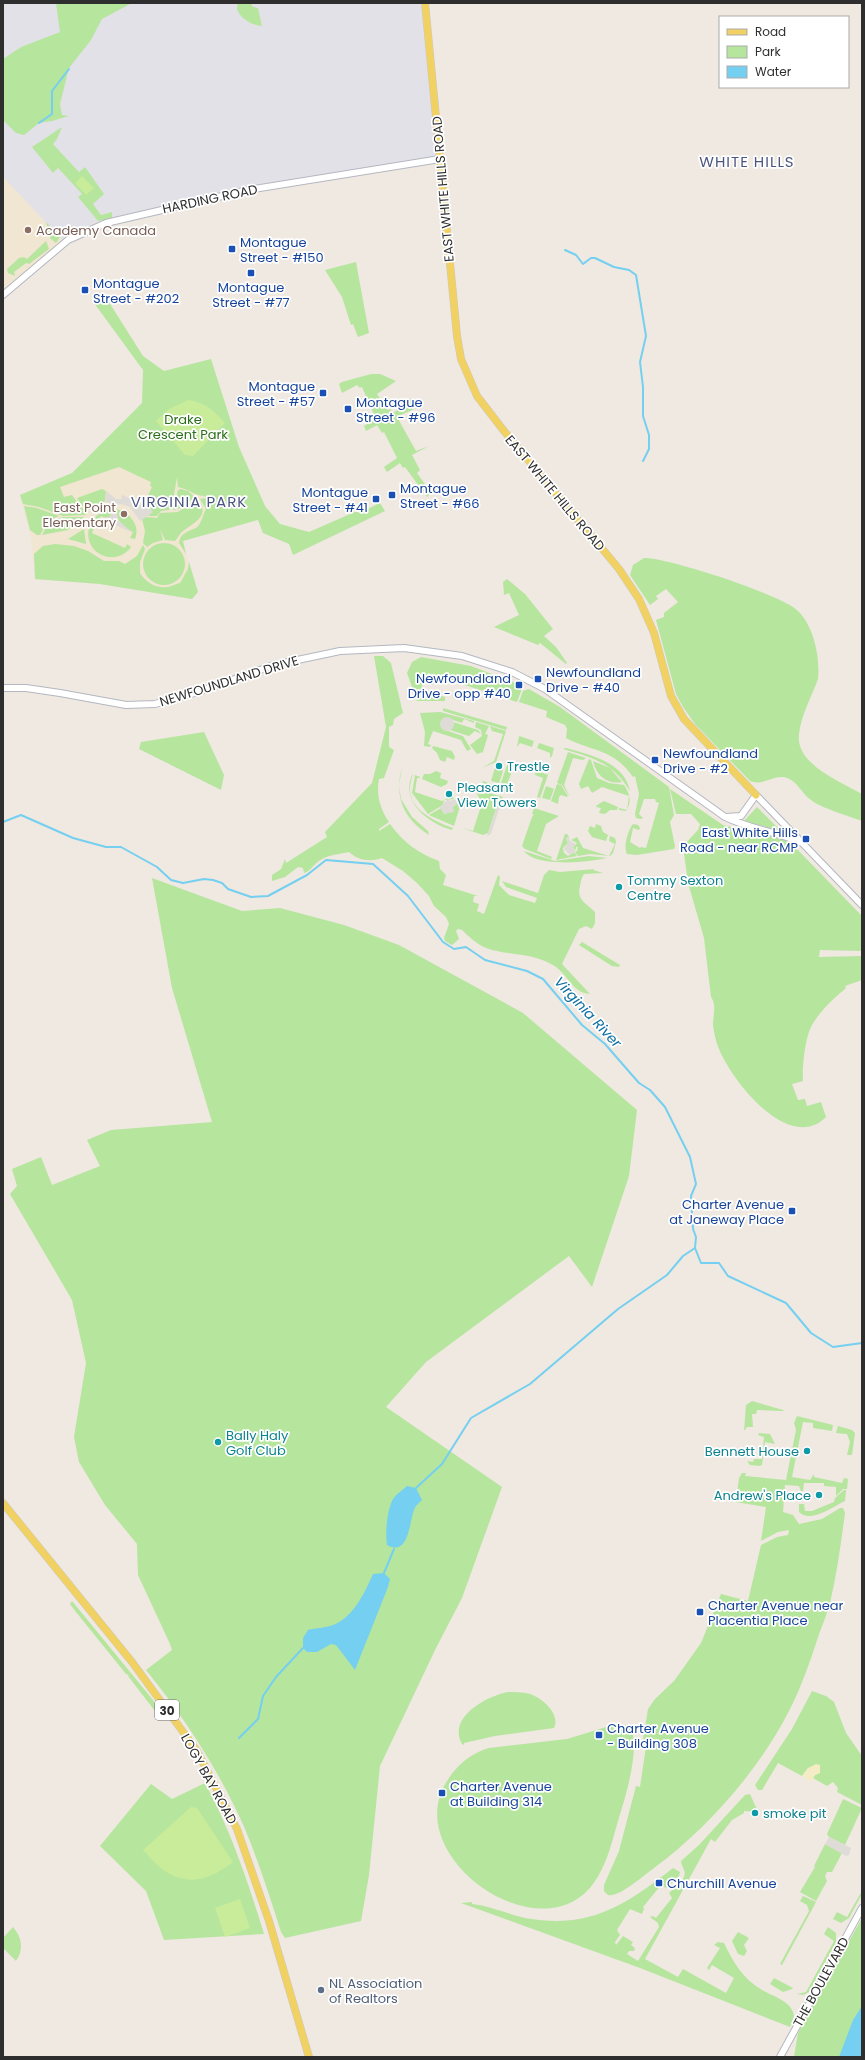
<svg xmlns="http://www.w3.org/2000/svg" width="865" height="2060" viewBox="0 0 865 2060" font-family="Poppins,sans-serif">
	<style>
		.industrial { fill: #e3e1e8 }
		.education { fill: #f0e6d1 }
		.green { fill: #b6e59e }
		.sand { fill: #f3ecc5 }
		.pitch { fill: #c9ec9a }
		.plaza { fill: #dfdcd8 }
		.water { fill: #75cff0 }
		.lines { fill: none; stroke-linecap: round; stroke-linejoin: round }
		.stream { stroke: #75cff0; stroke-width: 2 }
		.minor-casing { stroke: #b4b7c1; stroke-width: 8 }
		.major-casing { stroke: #c9c9c9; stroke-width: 8 }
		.minor { stroke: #fff; stroke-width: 6 }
		.major { stroke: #f2d163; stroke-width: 7 }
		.education-dot { fill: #8d6e63; stroke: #fff; stroke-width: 1.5 }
		.transit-dot { fill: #1a4fb4; stroke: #fff; stroke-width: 1.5 }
		.culture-dot { fill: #0f9aa8; stroke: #fff; stroke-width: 1.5 }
		.service-dot { fill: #5c6f8a; stroke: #fff; stroke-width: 1.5 }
		.labels { text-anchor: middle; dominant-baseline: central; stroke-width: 3.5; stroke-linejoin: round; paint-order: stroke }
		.shield { fill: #fff; stroke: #6d6d6d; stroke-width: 1 }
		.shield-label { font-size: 12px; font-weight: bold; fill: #2e2e2e }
		.street-label { font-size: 13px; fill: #2e2e2e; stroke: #fff }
		.education-label { font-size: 13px; fill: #785e54; stroke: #fff; text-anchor: start }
		.transit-label { font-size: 13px; fill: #164399; stroke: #fff; text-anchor: start }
		.park-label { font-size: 13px; fill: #2c6e1b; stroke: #fff }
		.culture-label { font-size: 13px; fill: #0d838f; stroke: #fff; text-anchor: start }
		.service-label { font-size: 13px; fill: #4e5e75; stroke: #fff; text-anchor: start }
		.water-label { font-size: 14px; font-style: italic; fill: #0d6fa3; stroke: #fff }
		.quarter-label { font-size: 15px; letter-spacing: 1px; fill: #4d5680; stroke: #fff }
	</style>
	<rect width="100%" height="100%" fill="#efe9e1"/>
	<!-- industrial -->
	<polygon class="industrial" points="3,3 425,3 440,159 414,162 172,207 171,204 112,218 111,212 101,215 93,204 85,167 79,172 52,143 42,140 33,147 53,173 58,168 82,194 78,197 98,221 74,233 63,241 3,177"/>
	<!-- education -->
	<g class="education">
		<polygon points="3,177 63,241 3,291"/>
		<polygon points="110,437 199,490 234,527 182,541 198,592 192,599 100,584 35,579 31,538 20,495 72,473"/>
	</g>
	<!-- green -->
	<g class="green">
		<polygon points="56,3 132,3 102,19 91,40 69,68 60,104 62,115 69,116 52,121 39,123 24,135 16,133 3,120 3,59 21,47 60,32"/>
		<path d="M237,3H251L253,7L258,8L262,26C254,26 240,19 237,9C237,7 238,5 237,3Z"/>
		<polygon points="62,127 57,139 53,144 79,172 85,167 104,194 93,204 101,215 112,212 112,218 98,221 78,197 82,194 58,168 53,173 32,147"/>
		<polygon points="46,222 60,237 56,243 50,238"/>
		<polygon points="46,241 49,249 29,264 26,263 14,272 15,276 8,273 7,269 19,258 24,257 27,259"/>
		<polygon points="356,262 369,333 358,337 353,324 351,325 342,297 325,270"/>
		<path d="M105,296L143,356L164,371L211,359L239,447L265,506L280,524L309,532L357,511L359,513L380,503L385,511L293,555L289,544L263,533L258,520L183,541L186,554L179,543C180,533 189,531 196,528C201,525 203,514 206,509L200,499L207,498L205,496C195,496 189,489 178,487L177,477L172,506L169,510L161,511L157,516H148L152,512L148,505L145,507L143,506L152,487L150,486L151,482L119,467L60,487L64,497L72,495L81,507L88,512L85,515L63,516L39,507L23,504L20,495L72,473L142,403L143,370L94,303Z"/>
		<polygon points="371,374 380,374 396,381 377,394 388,410 390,409 393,413 408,403 406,400 410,398 416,408 397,417 416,451 429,446 412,455 420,470 417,473 431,493 427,497 405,467 403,468 400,463 387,472 384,467 397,458 384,432 382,433 377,425 366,431 364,426 376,419 362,387 360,388 357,385 342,393 339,384 342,382"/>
		<polygon points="102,489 106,491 105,501 89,510 81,505 77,498"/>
		<polygon points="181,489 188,491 195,497 181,508 173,510 178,490"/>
		<path d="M195,499L198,500C211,516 193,523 183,531C179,534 178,538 175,541L165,540L160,529L163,540L153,543L147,547L143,543L145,531L142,519L146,517L157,518L160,513L178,512Z"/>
		<polygon points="24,506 37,508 59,516 47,522 40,535 37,535 30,530"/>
		<polygon points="107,509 113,509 110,517 105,518 101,516 98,521 94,521 96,516"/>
		<path d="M116,509C129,512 141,525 135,539L130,538L133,532C123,527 116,521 116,509Z"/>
		<polygon points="63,517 84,517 68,530 42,535 48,523"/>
		<path d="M93,527L94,528L92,533L125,548L127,544L131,547C116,568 83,554 89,528Z"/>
		<polygon points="84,529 86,544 68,539"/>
		<circle cx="164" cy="564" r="21"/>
		<path d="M55,544L74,546L88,551L104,561H119L125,564L137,556L143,545L145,549L140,562V573C145,582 157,589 168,587C173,586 177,583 180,583L188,569L189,562L198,592L192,599L100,584L35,579L34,554L43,546Z"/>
		<path d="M644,558C666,557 783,595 798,611C814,627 820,656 818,679C812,696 801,715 799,734C795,764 841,782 862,794V821C849,816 821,808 811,800C801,793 797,779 783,777C771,776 763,786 750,781L695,724L683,707L676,694L656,620L664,617V613L678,602L666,589L656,596L658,599L650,605L630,575L633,565Z"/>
		<polygon points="507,579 525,594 553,629 544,636 556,647 567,663 566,664 540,643 538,645 494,627 519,615 509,593 504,595 503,582"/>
		<path d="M374,656H383L391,663L403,713L394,719L393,725L389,727V747L394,750L384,778L379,779C376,794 380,809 389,822L379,829V831L390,824C404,843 418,853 439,861L440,869L446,875L443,885L478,896H474L473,902L479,904L477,911L484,914L498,875L500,877L499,885L509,895L535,903L537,898L506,887L502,881L538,893L544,875L549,870L560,872L595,869L593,870L603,873L584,874C581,878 581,882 580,886C576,900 587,904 595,912V923L592,929L586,926L579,929L562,964L590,994C571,993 568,972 551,964C529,952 508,956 486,948C478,945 468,936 462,930L458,929L456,931L459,939L452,945L445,941L444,938L449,924L446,917L434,906L429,896L417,883L403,871L382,858C371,862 359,861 349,852C339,854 327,855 319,861C313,865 310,872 304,873L303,868L298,867L285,877L272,881V875L281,869L285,859L286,863L327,837L325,832L372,783L386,727Z"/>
		<polygon points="421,657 471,666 523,686 517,702 428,673 426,677 424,677 421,690 445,697 445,701 417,701 407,673 412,662"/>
		<path d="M529,689L560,707L669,787L674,815L670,822L675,846L674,849L637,855L627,854C623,847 628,830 633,824L638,825L640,828L639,830L633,828L630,842L640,848L641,847L646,848L659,803L656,802L655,799H644L639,814L643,818L641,819L636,818L635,814L639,794L635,776L633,777C613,748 592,752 566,738L567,729L565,725L546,717L547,711L519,702L523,691Z"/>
		<polygon points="443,708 507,727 506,730 443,711"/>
		<polygon points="440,712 474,721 474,723 464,719 462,723 447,718 440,724 445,730 463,736 471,749 467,751 461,740 433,731 428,744 431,745 430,747 424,746 425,732 420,713"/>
		<polygon points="453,722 478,730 481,734 475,731 469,736 450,730"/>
		<polygon points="476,722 489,726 485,734 488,735 483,752 477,754 470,745 482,736 481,730 475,727"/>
		<polygon points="490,726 506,731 496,762 482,768 494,761 503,734 492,731"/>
		<polygon points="204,732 224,775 221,790 139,749 141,742"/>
		<polygon points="519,736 534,741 532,747 520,743 517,747"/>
		<polygon points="539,743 554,748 552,756 550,758 550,753 537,748"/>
		<polygon points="433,746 452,751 455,757 454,760 447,757 445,762 440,760 437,753 432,748"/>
		<path d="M566,748C591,755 624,762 630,791C612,762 593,758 563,749Z"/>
		<polygon points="568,752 586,758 583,760 573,758 564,785 570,797 562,785 557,783"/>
		<path d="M589,759L591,760L597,778L609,783L624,785C630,794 632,802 626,811L619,810V808L627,810L629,796L602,787L592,793L588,786L581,789L579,784Z"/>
		<path d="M593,761L610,768L622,782C607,785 596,775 593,761Z"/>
		<polygon points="508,762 527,767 522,768 521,771 513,768 504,793 475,784 482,784 483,781 498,787 500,786"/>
		<path d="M402,767L399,786L401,799L412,817L428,831L429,835C403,818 394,797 402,767Z"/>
		<polygon points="495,768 503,771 499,783 491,781"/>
		<polygon points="530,768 548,775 540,798 537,797 543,778 535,775 535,772"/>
		<polygon points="436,771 441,773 440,778 448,781 447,784 441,787 422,779 424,774 430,774"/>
		<path d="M413,773C412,778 410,783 410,788C409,810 436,822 453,828L452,830C427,823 399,800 413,773Z"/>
		<polygon points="415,775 420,777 420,778 417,778 415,792 442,801 452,796 454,799 444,800 443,805 428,814 412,793"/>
		<polygon points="557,784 561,785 568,796 567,797 561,795 559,797 558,804 551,801"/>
		<polygon points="546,786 554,789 550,800 542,798"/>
		<polygon points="477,789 503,797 500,804 496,803 497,806 488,833 483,835 462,828 473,831 482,803 476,792"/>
		<path d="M670,789L723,825L782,839L793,845L862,916V951L820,950L819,957L862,956V980L845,986L846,988C833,999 820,1011 812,1025C805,1037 802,1068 803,1081L792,1084L798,1100L805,1099L807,1106L821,1102L826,1117C789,1154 732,1081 719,1049C716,1042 714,1033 713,1025C713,1015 717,1005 711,997L704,938L688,883L683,846L698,830L700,824L691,814H676Z"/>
		<polygon points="462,799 454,826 429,815 441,808 444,814 453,811 453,807 458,803 458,802"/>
		<polygon points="604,801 618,807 617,810 610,810 605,814 599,813 601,808 596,807 597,805"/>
		<polygon points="757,807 781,831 744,821"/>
		<polygon points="534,808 559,816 546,824 537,851 552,857 551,859 525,849 522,846 532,817 534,814 532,814"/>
		<polygon points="596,824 601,826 603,832 608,835 606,841 592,837 588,831 590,826 595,828"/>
		<polygon points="565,834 567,834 569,837 566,838 568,843 563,848 564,853 568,856 574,852 577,856 556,860"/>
		<polygon points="610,836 615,838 616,842 613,853 610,856 590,854 578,856 575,852 577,851 578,847 576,847 575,851 573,847 577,843 571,840 577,837 583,848 609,856 615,844 609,841"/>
		<path d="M524,851L555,861L589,856L607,858C589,862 537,868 524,851Z"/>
		<path d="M152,878L242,911L280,908L344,925L399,945L523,1013L637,1110L629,1176L592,1287L569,1256L426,1362L386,1407L502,1487L462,1598L436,1648L380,1766L369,1875L361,1921L285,1938L281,1932C270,1897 259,1863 245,1829C220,1772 185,1718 146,1670L172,1650L170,1644L138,1575L137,1544L105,1505L79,1462L74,1437L86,1363L72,1300L10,1194L17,1186L12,1169L41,1157L52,1185L100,1166L87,1140L111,1130L212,1122L172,988Z"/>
		<polygon points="582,942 620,965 619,967 612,966 579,945"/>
		<polygon points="752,1401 783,1410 784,1411 757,1410 756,1414 752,1414 753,1427 747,1427 744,1431 746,1405"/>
		<path d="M797,1416L833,1425L832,1431L813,1428V1423L803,1422L792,1477L810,1480L814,1474V1477L842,1483L844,1478L848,1479L847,1489H843L836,1496V1487L824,1486V1483H804L803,1491H801L799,1486L785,1485L783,1512L793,1515L799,1524L822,1519L840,1508H843L845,1513C841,1543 837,1573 830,1603C827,1614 822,1626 818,1637C810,1662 801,1688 789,1711C759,1770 707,1829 654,1868C644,1875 619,1898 608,1895L604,1891V1885L619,1851L636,1786L640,1787L647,1740H643L648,1709L655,1699L674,1681L701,1643L721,1594L748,1601L761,1545L777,1537L788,1535L789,1530L778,1532L761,1541L766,1507L736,1502L739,1478L742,1473H746L745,1476L786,1480L796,1430L794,1423Z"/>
		<polygon points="838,1426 852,1430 855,1433 852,1455 847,1455 850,1442 847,1434 836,1433"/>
		<polygon points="759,1433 770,1434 775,1444 765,1442 762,1465 759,1466 750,1465 747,1461 753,1462 754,1459 762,1459 764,1437 758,1435"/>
		<path d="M844,1490H846L845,1501C834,1506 810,1524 799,1512V1504H804L805,1511H812L834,1502L835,1498Z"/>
		<polygon points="72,1601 153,1700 159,1711 155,1711 128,1676 129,1675 126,1674 76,1612 70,1604"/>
		<polygon points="812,1691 826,1696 834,1702 846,1733 862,1756 862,1805 837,1792 838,1788 833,1782 827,1786 813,1778 815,1775 820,1773 808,1768 802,1776 778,1763 762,1790 758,1790 755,1785 792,1729"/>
		<path d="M508,1692C515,1692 522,1692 530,1694C542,1698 561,1714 554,1728L495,1736L464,1743V1745L462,1744C447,1717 487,1696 508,1692Z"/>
		<path d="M616,1724L629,1726C642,1741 626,1796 620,1814C613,1837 608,1864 593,1884C540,1956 395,1854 449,1778C459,1763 472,1753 489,1748L567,1739Z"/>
		<path d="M205,1783C231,1831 248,1882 264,1934L164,1940L146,1891L100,1846L151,1784L172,1799Z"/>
		<path d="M750,1794L758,1812L744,1811V1813L732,1820L715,1842L711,1839L645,1959L678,1977L683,1969L726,1993L734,1978L712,1965L709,1970L707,1968L720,1948L714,1945L718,1942L724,1943C733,1962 743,1979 762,1990C774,1997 792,2001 794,2016L790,2027L640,1968L461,1903L472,1902V1904C491,1906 507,1914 525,1918C589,1930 626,1905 673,1868L680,1872L679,1876L666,1888L661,1885L643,1907L644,1909L642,1914L630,1909L617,1930L620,1935L615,1942L616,1945L623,1936L633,1942L631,1945L635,1948L634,1951H629L627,1954L638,1961L659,1927L658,1923L650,1917L653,1916L656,1918L672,1898L669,1893C675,1887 688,1879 684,1870C683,1866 681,1865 681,1861L699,1845L745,1795Z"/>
		<polygon points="843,1799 862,1808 845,1845 829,1837 827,1834"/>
		<polygon points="825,1844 842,1853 832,1872 827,1872 825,1876 827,1881 816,1901 800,1892 815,1867 814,1866"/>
		<polygon points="862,1891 862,1894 849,1918 841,1923 833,1919 837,1912 847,1917"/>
		<polygon points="803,1896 816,1902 782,1965 780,1964 809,1911 807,1905 800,1901"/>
		<polygon points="862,1918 862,2057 794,2057 798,2033"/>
		<path d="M13,1927C22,1937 24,1950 16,1961L3,1948V1938Z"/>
		<polygon points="828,1927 836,1933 836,1942 809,1992 803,1995 797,1994 806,1992 834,1941 824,1934"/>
		<polygon points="738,1932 749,1938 744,1945 747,1951 744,1956 738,1954 732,1941"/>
		<polygon points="774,1978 793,1988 792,1989 783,1992 770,1984"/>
	</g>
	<!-- sand -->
	<polygon class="sand" points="816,1764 820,1765 820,1773 815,1775 811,1782 802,1776 808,1768"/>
	<!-- pitch -->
	<g class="pitch">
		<polygon points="82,176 94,188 86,195 75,183"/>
		<path d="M188,400C205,402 215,411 225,423L193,456L185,455L156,421L169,409Z"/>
		<path d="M191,1807L197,1808L233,1862C197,1890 171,1884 143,1850Z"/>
		<polygon points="240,1899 250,1928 225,1937 215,1908"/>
	</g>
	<!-- plaza -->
	<g class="plaza">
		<polygon points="106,491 116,499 122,499 121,496 123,495 144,507 148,505 153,512 140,521 130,507 121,504 115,505 105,502"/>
		<polygon points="113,509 116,509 119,521 133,533 100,518 110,517"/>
		<circle cx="447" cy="724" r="7"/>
		<polygon points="448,799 450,801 454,799 458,803 453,807 454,812 444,814 440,807"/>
		<polygon points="496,803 502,806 500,810 499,809 491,834 487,836 497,806 495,805"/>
		<polygon points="569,837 570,841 576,844 573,847 575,852 570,855 564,849 568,843 566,838"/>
		<polygon points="829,1837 851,1848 849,1855 846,1856 825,1844"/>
	</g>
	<!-- water -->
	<g class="water">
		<path d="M407,1486L416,1488L422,1500C419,1503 415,1506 414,1510C409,1523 409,1557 387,1545C385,1533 387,1510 393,1499C396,1494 403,1490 407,1486Z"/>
		<path d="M384,1573L390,1579L388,1587L355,1670L336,1645L331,1644L317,1652H307L303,1648V1638L308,1630C316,1628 325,1628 333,1625C353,1618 365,1592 373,1574Z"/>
		<polygon points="862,2006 862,2057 839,2057 853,2020"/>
	</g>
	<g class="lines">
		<!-- stream -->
		<g class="stream">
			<polyline points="39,123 52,114 52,91 69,69"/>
			<polyline points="565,250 576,255 583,264 591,258 595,258 614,267 629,270 636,275 646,336 640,362 643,387 643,416 649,435 649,449 643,461"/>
			<polyline points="3,822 21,815 73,838 106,847 121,847 157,867 171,880 183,883 204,879 213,880 222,883 228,889 251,897 268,896 307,875 326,860 373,864 408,896 443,942 454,949 466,947 485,960 527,971 543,979 582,1025 605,1044 639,1083 650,1090 665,1107 690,1157 696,1184 691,1196 693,1229 696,1237 695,1248 701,1263 719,1263 728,1276 786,1303 811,1333 833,1347 862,1343"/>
			<polyline points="416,1488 442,1464 471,1418 530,1384 618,1309 667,1275 683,1256 695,1248"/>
			<polyline points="384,1573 394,1549"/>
			<polyline points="239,1738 258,1719 263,1696 276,1677 303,1648"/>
		</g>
		<defs>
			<g id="minor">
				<polyline points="3,295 68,240 106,223 248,190 440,159"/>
				<path d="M3,688H26L60,693L126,705L155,704L198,692L274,665L340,651L404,648L462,656L512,672L545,689L725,817C750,829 777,832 803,843"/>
				<polyline points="726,817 741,816 756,795 862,905"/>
				<polyline points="780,2057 862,1908"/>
			</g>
			<g id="major">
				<polyline points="425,3 457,336 461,359 477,396 504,431 619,569 639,599 654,633 671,696 684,719 756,795"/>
				<polyline points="3,1503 132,1662 197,1751 237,1829 269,1921 309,2057"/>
			</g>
		</defs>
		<!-- minor casing -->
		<use href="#minor" class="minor-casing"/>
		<!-- major casing -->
		<use href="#major" class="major-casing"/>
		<!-- minor -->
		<use href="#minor" class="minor"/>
		<!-- major -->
		<use href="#major" class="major"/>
	</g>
	<!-- markers -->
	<g class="education-dot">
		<circle cx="28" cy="230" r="4"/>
		<circle cx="124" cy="514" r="4"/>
	</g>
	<g class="transit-dot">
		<rect x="228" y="245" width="8" height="8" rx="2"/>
		<rect x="247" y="269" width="8" height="8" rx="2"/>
		<rect x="81" y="286" width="8" height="8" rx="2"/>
		<rect x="319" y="389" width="8" height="8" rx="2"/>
		<rect x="344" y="405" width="8" height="8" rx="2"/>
		<rect x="388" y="491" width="8" height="8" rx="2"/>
		<rect x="372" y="495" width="8" height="8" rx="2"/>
		<rect x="534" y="675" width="8" height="8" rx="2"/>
		<rect x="515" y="681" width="8" height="8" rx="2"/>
		<rect x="651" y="756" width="8" height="8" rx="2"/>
		<rect x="802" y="835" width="8" height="8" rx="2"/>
		<rect x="788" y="1207" width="8" height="8" rx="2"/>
		<rect x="696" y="1608" width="8" height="8" rx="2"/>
		<rect x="595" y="1731" width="8" height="8" rx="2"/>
		<rect x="438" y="1789" width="8" height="8" rx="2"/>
		<rect x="655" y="1879" width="8" height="8" rx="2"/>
	</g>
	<g class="culture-dot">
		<circle cx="499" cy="766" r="4"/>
		<circle cx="449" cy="794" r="4"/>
		<circle cx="619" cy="887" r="4"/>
		<circle cx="218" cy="1442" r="4"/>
		<circle cx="807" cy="1451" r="4"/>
		<circle cx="819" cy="1495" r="4"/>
		<circle cx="755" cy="1813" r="4"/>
	</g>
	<circle class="service-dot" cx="321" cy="1990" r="4"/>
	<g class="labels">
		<!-- shield labels -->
		<rect class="shield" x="155" y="1700" width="24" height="20" rx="3"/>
		<g class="shield-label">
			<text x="167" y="1710">30</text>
		</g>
		<!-- street labels -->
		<g class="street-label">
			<text transform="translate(443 189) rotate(-95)">EAST WHITE HILLS ROAD</text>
			<text transform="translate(210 199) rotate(-12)">HARDING ROAD</text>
			<text transform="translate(555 493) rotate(50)">EAST WHITE HILLS ROAD</text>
			<text transform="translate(229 681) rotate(-17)">NEWFOUNDLAND DRIVE</text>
			<text transform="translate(209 1779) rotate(61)">LOGY BAY ROAD</text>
			<text transform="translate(821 1982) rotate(-61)">THE BOULEVARD</text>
		</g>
		<!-- education labels -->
		<g class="education-label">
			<text x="36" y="230">Academy Canada</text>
			<text x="116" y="507" text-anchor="end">East Point<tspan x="116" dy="15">Elementary</tspan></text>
		</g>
		<!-- transit labels -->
		<g class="transit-label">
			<text x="240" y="242">Montague<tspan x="240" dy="15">Street - #150</tspan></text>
			<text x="93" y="283">Montague<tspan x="93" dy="15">Street - #202</tspan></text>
			<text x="251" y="287" text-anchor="middle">Montague<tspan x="251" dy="15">Street - #77</tspan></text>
			<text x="315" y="386" text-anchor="end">Montague<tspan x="315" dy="15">Street - #57</tspan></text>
			<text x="356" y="402">Montague<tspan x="356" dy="15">Street - #96</tspan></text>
			<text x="400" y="488">Montague<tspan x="400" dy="15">Street - #66</tspan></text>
			<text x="368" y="492" text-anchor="end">Montague<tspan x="368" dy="15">Street - #41</tspan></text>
			<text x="546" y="672">Newfoundland<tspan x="546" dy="15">Drive - #40</tspan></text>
			<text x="511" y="678" text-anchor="end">Newfoundland<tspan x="511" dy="15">Drive - opp #40</tspan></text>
			<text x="663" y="753">Newfoundland<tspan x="663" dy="15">Drive - #2</tspan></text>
			<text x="798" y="832" text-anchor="end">East White Hills<tspan x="798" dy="15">Road - near RCMP</tspan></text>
			<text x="784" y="1204" text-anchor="end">Charter Avenue<tspan x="784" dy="15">at Janeway Place</tspan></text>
			<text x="708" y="1605">Charter Avenue near<tspan x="708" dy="15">Placentia Place</tspan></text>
			<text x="607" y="1728">Charter Avenue<tspan x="607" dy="15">- Building 308</tspan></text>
			<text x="450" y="1786">Charter Avenue<tspan x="450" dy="15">at Building 314</tspan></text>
			<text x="667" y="1883">Churchill Avenue</text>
		</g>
		<!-- park labels -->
		<g class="park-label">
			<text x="183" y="419">Drake<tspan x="183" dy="15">Crescent Park</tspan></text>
		</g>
		<!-- culture labels -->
		<g class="culture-label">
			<text x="507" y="766">Trestle</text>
			<text x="457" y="787">Pleasant<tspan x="457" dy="15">View Towers</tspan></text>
			<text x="627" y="880">Tommy Sexton<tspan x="627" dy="15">Centre</tspan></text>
			<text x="226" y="1435">Bally Haly<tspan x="226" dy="15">Golf Club</tspan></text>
			<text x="799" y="1451" text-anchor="end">Bennett House</text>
			<text x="811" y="1495" text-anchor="end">Andrew's Place</text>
			<text x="763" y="1813">smoke pit</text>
		</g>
		<!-- service labels -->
		<g class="service-label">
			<text x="329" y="1983">NL Association<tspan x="329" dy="15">of Realtors</tspan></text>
		</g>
		<!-- water labels -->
		<g class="water-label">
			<text transform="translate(588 1012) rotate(47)">Virginia River</text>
		</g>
		<!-- quarter labels -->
		<g class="quarter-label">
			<text x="747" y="161">WHITE HILLS</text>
			<text x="189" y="501">VIRGINIA PARK</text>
		</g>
	</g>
	<!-- border -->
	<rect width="865" height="2060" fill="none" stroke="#2e2e2e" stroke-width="8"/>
	<!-- legend -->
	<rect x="719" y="16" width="130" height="72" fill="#ffffff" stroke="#ababab"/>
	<rect x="727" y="29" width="20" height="6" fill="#f2d163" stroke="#ababab"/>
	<text x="755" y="36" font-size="12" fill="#2e2e2e">Road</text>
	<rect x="727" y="46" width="20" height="12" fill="#b6e59e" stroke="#ababab"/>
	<text x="755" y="56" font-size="12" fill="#2e2e2e">Park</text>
	<rect x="727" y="66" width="20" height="12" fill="#75cff0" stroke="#ababab"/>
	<text x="755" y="76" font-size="12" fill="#2e2e2e">Water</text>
</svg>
